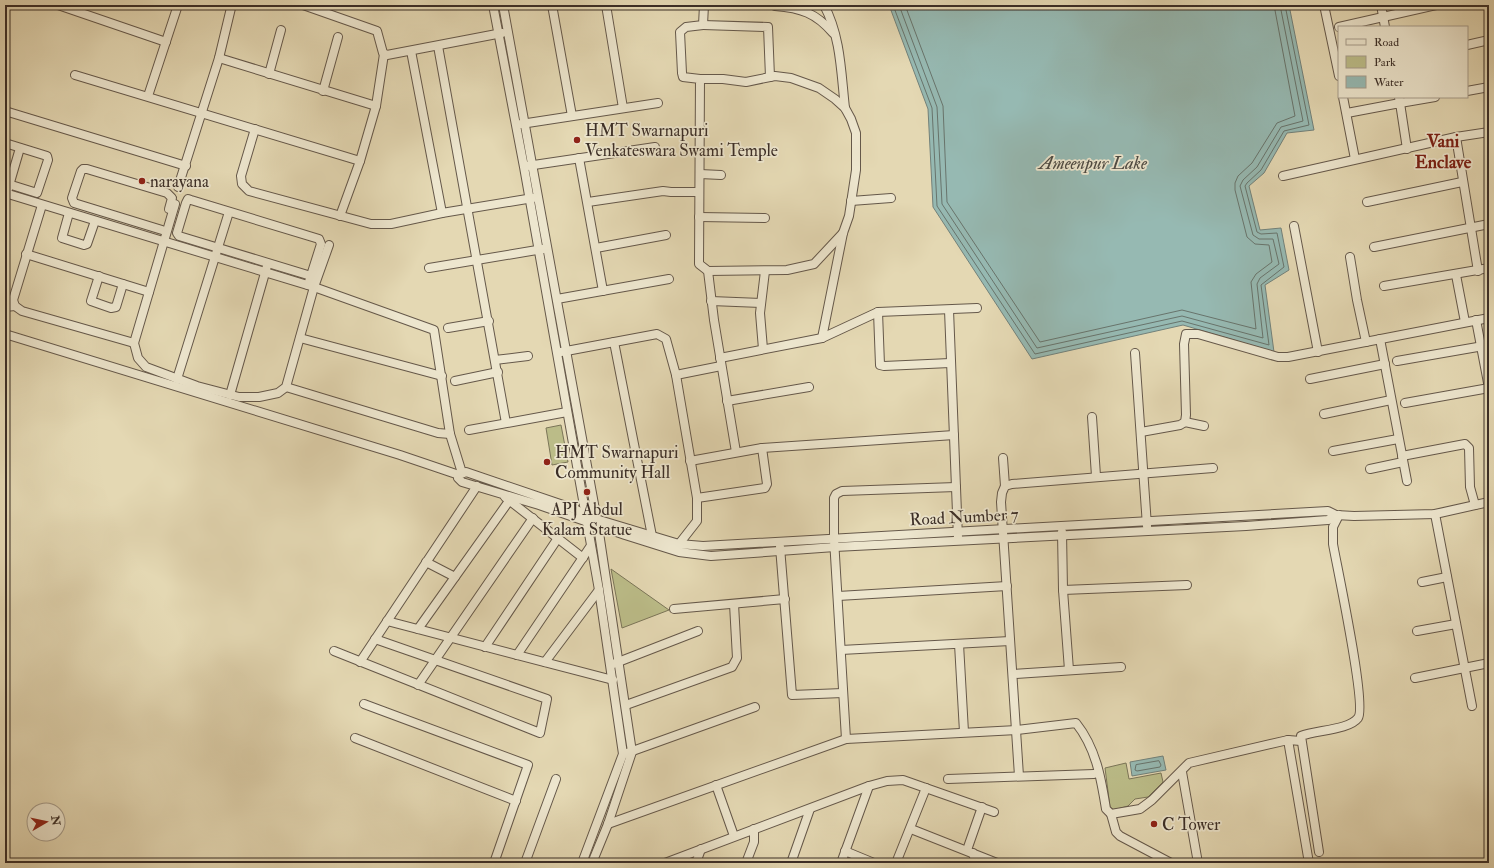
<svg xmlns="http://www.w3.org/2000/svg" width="1494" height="868" viewBox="0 0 1494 868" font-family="'IM FELL Double Pica',serif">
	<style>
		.green { fill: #bbbc88; stroke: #7b7558 }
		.water { fill: #96b9b2; stroke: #72817a }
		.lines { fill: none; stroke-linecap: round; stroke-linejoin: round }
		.shore { stroke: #68746c; stroke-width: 1 }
		.minor-casing { stroke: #65584a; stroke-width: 10 }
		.minor { stroke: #ede6ce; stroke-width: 8 }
		.poi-dot { fill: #8f2418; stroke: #ede6ce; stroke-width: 1.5 }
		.labels { text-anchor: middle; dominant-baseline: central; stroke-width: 3.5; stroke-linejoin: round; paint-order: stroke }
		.poi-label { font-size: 17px; fill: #3b2e27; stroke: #ede6ce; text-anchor: start }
		.street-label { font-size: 17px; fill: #3b2e27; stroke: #ede6ce }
		.neighbourhood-label { font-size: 18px; font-weight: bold; fill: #7a1f14; stroke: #ede6ce }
		.water-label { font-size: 18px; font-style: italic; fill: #4d4a43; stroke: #ede6ce }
	</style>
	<rect width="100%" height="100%" fill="#e4d8b3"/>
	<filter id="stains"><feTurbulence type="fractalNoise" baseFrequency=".005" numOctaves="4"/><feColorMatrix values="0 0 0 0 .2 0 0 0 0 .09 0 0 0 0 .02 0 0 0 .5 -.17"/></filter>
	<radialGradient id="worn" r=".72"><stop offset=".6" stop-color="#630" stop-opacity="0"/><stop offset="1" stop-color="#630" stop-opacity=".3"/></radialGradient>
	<!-- green -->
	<g class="green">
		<polygon points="561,425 568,462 552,465 546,428"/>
		<polygon points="611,569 669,610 622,628"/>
		<polygon points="1126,763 1129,779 1161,773 1163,782 1148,797 1135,799 1128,806 1114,810 1110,807 1105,768"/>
	</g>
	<!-- water -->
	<g class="water">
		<polygon points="889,5 1289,5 1314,130 1287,133 1264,173 1249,186 1260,230 1281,228 1289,270 1265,285 1274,352 1183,325 1032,359 933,207 928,109"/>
		<polygon points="1163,756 1166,770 1132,776 1130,762"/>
	</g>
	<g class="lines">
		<!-- shore -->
		<g class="shore">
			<polyline points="893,5 932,108 937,206 1035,354 1182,321 1269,345 1261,285 1284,267 1277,233 1261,234 1257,232 1245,186 1247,183 1261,170 1284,131 1309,125 1285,5"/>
			<polyline points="899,5 937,107 942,204 1037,348 1182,316 1263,338 1257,284 1260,278 1279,264 1273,239 1259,239 1253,235 1240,186 1243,180 1257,167 1281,127 1303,121 1280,5"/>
			<polyline points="905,5 943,106 947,202 1040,342 1182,310 1256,329 1251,282 1256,274 1272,262 1269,245 1255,244 1247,237 1235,190 1235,183 1238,176 1252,163 1277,123 1295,116 1274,5"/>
			<polygon points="1159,761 1161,765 1160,767 1137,771 1135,770 1136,765"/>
		</g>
		<defs>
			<g id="minor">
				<polyline points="58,5 166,42"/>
				<polyline points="303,5 377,31 383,53 387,55 502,33"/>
				<polyline points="493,5 524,167 599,590 623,754 582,863"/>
				<polyline points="503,5 598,526 632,752 608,824 592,863"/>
				<polyline points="552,5 572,116"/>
				<polyline points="606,5 623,108"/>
				<polyline points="704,5 703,25 686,27 680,32 682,73 683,77 700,79 699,264 708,271 714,320 736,452"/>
				<path d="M824,5C841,37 841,73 845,108"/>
				<polyline points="1324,5 1339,76"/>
				<polyline points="1381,5 1385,27"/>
				<path d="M775,6C801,8 816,13 833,33"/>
				<polyline points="703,25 768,27 770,77"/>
				<polyline points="1339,27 1436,5"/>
				<polyline points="1467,45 1489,40"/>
				<polyline points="438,46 506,423"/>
				<polyline points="411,51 442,213"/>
				<polyline points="219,58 376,106"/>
				<polyline points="269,74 281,30"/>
				<polyline points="75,75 360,161"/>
				<polyline points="700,79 723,79 746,82 775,76 791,78 819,88 835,99 845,108 851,119 856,133 856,170 849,216 843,233 822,338"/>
				<polyline points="323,91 338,37"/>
				<polyline points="1467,91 1489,87"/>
				<polyline points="148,96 178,5"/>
				<polyline points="1343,97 1355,159"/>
				<polyline points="1399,97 1400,103 1435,97"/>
				<polyline points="5,111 186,166"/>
				<polyline points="1347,113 1400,103 1407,149"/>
				<polyline points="521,124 658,103"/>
				<polyline points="255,129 241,176 242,184 249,191 371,224 391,224 442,213 533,198"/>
				<polyline points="1456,137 1478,271"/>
				<polyline points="5,143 47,156 48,160 37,193 5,183"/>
				<polyline points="579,158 603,291"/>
				<polyline points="527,166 655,147"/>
				<polyline points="700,174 721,175"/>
				<polyline points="1283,176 1456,137 1489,132"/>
				<polyline points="178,187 219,58 231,8"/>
				<polyline points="8,189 20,148"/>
				<polyline points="5,193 314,287 434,330 450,434 462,473"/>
				<polyline points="851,201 891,198"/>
				<polyline points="588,202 663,191 671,192 699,192"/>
				<polyline points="1367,202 1462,182"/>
				<polyline points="175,204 134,343 138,358 146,367 197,386 239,397 259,397 278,393 286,387 314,287 329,245"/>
				<polyline points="42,205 13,300 15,306 22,311 134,343"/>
				<polyline points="69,213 62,238 84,245 87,244 95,221"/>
				<polyline points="340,216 360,161 376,106 384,54"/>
				<polyline points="699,217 765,218"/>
				<polyline points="1294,226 1318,352"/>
				<polyline points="162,230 74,203 72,198 81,171 83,169 87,169 167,193 172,198 169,209"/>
				<polyline points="1374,247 1489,224"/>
				<polyline points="596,248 666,235"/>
				<polyline points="26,254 149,292"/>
				<polyline points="1350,257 1357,300 1366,342"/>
				<polyline points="429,268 543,249"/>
				<polyline points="708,271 787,270 814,264 843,233"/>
				<polyline points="1456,275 1465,322"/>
				<polyline points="99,276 91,301 111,308 116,307 123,284"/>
				<polyline points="308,285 321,244 319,239 191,200 188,199 186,203 177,233 179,236 311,276"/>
				<polyline points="1384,286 1489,268"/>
				<polyline points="557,299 669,279"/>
				<polyline points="711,301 761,303"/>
				<polyline points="5,307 15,306"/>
				<polyline points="949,310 958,538"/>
				<polyline points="878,312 880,365 884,366 950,363"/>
				<polyline points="1476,320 1489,388"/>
				<polyline points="448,328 489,321"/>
				<polyline points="5,334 400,455 459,475"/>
				<polyline points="300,338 442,376"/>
				<polyline points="1380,339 1407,481"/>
				<polyline points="614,342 652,536 651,540"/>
				<polyline points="763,349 760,313 765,271"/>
				<polyline points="561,352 657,334 666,339 676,375 697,498 697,521 679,544 678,548"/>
				<polyline points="1135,353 1147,526"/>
				<polyline points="720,358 822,338 878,312 977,308"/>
				<polyline points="495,360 528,356"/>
				<polyline points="1397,361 1489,345"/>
				<polyline points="676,375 721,366"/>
				<polyline points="177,379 229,212"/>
				<polyline points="1310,379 1385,364"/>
				<polyline points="455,381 498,372"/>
				<polyline points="286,387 438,433 450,434"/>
				<polyline points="230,395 267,266"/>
				<polyline points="727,401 809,387"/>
				<polyline points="1405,403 1489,388"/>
				<polyline points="1324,414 1391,400"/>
				<polyline points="1092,417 1096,476"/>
				<polyline points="1185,422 1204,426"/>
				<polyline points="469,430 567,412"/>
				<polyline points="1141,432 1180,425 1185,422 1186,415 1184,344 1186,334 1198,334 1278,357 1288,357 1489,318"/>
				<polyline points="1333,451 1398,439"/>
				<polyline points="1402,456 1465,444 1469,448 1470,487 1475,505"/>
				<polyline points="1003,458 1005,486"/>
				<polyline points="690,461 762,448 954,435"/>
				<polyline points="1370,469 1403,462"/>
				<polyline points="505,497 583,558"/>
				<polyline points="697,498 765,488 767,484 762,448"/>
				<polyline points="1435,514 1472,706"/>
				<polyline points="1336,515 1328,520 1246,526 835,547 711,556 679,552 625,535 539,505 462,482 458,478 459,475 466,472 575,509 585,515 596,519 679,544 703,546 1328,511 1336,515 1354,516 1435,514 1489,502"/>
				<polyline points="1062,532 1063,590 1069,670"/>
				<polyline points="780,547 792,695 843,693"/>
				<polyline points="426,562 455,577"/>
				<polyline points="1422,582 1447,577"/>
				<polyline points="1063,590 1187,585"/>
				<polyline points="838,596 1007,586"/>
				<polyline points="674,609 785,599"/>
				<polyline points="387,621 613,680"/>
				<polyline points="418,629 509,501"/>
				<polyline points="1417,631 1456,624"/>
				<polyline points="959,644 964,732"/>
				<polyline points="485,647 558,538"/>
				<polyline points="841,650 1010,641"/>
				<polyline points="334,651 540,733 547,699 375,639"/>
				<polyline points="517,655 590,547"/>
				<polyline points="360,662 477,486"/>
				<polyline points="545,662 599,590"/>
				<polyline points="613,664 698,631"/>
				<polyline points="1014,674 1121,667"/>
				<polyline points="1415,678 1489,663"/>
				<polyline points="418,685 533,518"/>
				<polyline points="364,704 528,765 494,863"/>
				<polyline points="626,705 732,667 737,658 734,604"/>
				<polyline points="355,738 516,801"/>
				<polyline points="846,739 834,539 834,498 836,494 842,491 956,487"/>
				<polyline points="1288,740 1309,863"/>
				<polyline points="627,753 755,707"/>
				<polyline points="1182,772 1198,863"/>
				<polyline points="1019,776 1001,502 1002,493 1005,486 1012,484 1213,468"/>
				<polyline points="948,779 1094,774"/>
				<polyline points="716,785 734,836"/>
				<polyline points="1111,814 1116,832 1120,836 1171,863"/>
				<path d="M608,824L846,739L1017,730L1076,723C1096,748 1101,778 1106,809L1111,814L1140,809L1152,800L1189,763L1288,740L1301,741"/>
				<polyline points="911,829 997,863"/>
				<polyline points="967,850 982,807"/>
				<polyline points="845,851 874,863"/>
				<path d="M1319,852L1301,736C1316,730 1349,730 1358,718C1367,706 1337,567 1333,544V527L1339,515"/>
				<polyline points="973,853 976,863"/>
				<polyline points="525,863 556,779"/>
				<polyline points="665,863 869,786 887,781 903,780 994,812"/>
				<polyline points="696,863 701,849"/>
				<polyline points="746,863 754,842 754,829"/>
				<polyline points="791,863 810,809"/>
				<polyline points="841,863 869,786"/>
				<polyline points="896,863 926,788"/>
			</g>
		</defs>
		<!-- minor casing -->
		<use href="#minor" class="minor-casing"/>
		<!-- minor -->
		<use href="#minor" class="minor"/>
	</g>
	<!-- markers -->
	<g class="poi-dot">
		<circle cx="577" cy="140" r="4"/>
		<circle cx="142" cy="181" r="4"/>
		<circle cx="547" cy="462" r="4"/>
		<circle cx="587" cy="492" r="4"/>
		<circle cx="1154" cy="824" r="4"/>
	</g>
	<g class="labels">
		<!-- poi labels -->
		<g class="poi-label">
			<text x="585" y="130">HMT Swarnapuri<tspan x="585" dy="20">Venkateswara Swami Temple</tspan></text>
			<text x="150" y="181">narayana</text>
			<text x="555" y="452">HMT Swarnapuri<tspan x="555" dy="20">Community Hall</tspan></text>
			<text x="587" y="509" text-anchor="middle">APJ Abdul<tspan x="587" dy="20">Kalam Statue</tspan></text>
			<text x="1162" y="824">C Tower</text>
		</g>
		<!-- street labels -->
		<g class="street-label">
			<text transform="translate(964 517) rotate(-3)">Road Number 7</text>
		</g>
		<!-- neighbourhood labels -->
		<g class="neighbourhood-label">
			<text x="1443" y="141">Vani<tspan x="1443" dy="21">Enclave</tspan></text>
		</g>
		<!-- water labels -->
		<g class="water-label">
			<text x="1093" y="163">Ameenpur Lake</text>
		</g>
	</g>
	<!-- margin -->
	<rect width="1494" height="868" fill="none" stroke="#e4d8b3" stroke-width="20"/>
	<rect x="6" y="6" width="1482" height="856" fill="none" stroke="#3b2e27" stroke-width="2"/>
	<rect x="10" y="10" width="1474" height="848" fill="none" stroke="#3b2e27"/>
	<!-- legend -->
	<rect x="1338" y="26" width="130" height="72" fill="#ede6ce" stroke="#a69c8b"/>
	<rect x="1346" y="39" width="20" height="6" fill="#ede6ce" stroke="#a69c8b"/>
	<text x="1374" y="46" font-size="12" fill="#3b2e27">Road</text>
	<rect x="1346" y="56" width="20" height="12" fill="#bbbc88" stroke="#a69c8b"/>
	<text x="1374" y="66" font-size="12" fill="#3b2e27">Park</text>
	<rect x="1346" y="76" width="20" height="12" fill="#96b9b2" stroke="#a69c8b"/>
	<text x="1374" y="86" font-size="12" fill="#3b2e27">Water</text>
	<!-- north arrow -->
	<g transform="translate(46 822) rotate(81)"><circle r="19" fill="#ede6ce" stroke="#a69c8b"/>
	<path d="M0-3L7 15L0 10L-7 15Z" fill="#8f2418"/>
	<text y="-6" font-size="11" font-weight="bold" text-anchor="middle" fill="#3b2e27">N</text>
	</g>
	<rect width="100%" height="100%" filter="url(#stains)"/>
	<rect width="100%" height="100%" fill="url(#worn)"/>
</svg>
